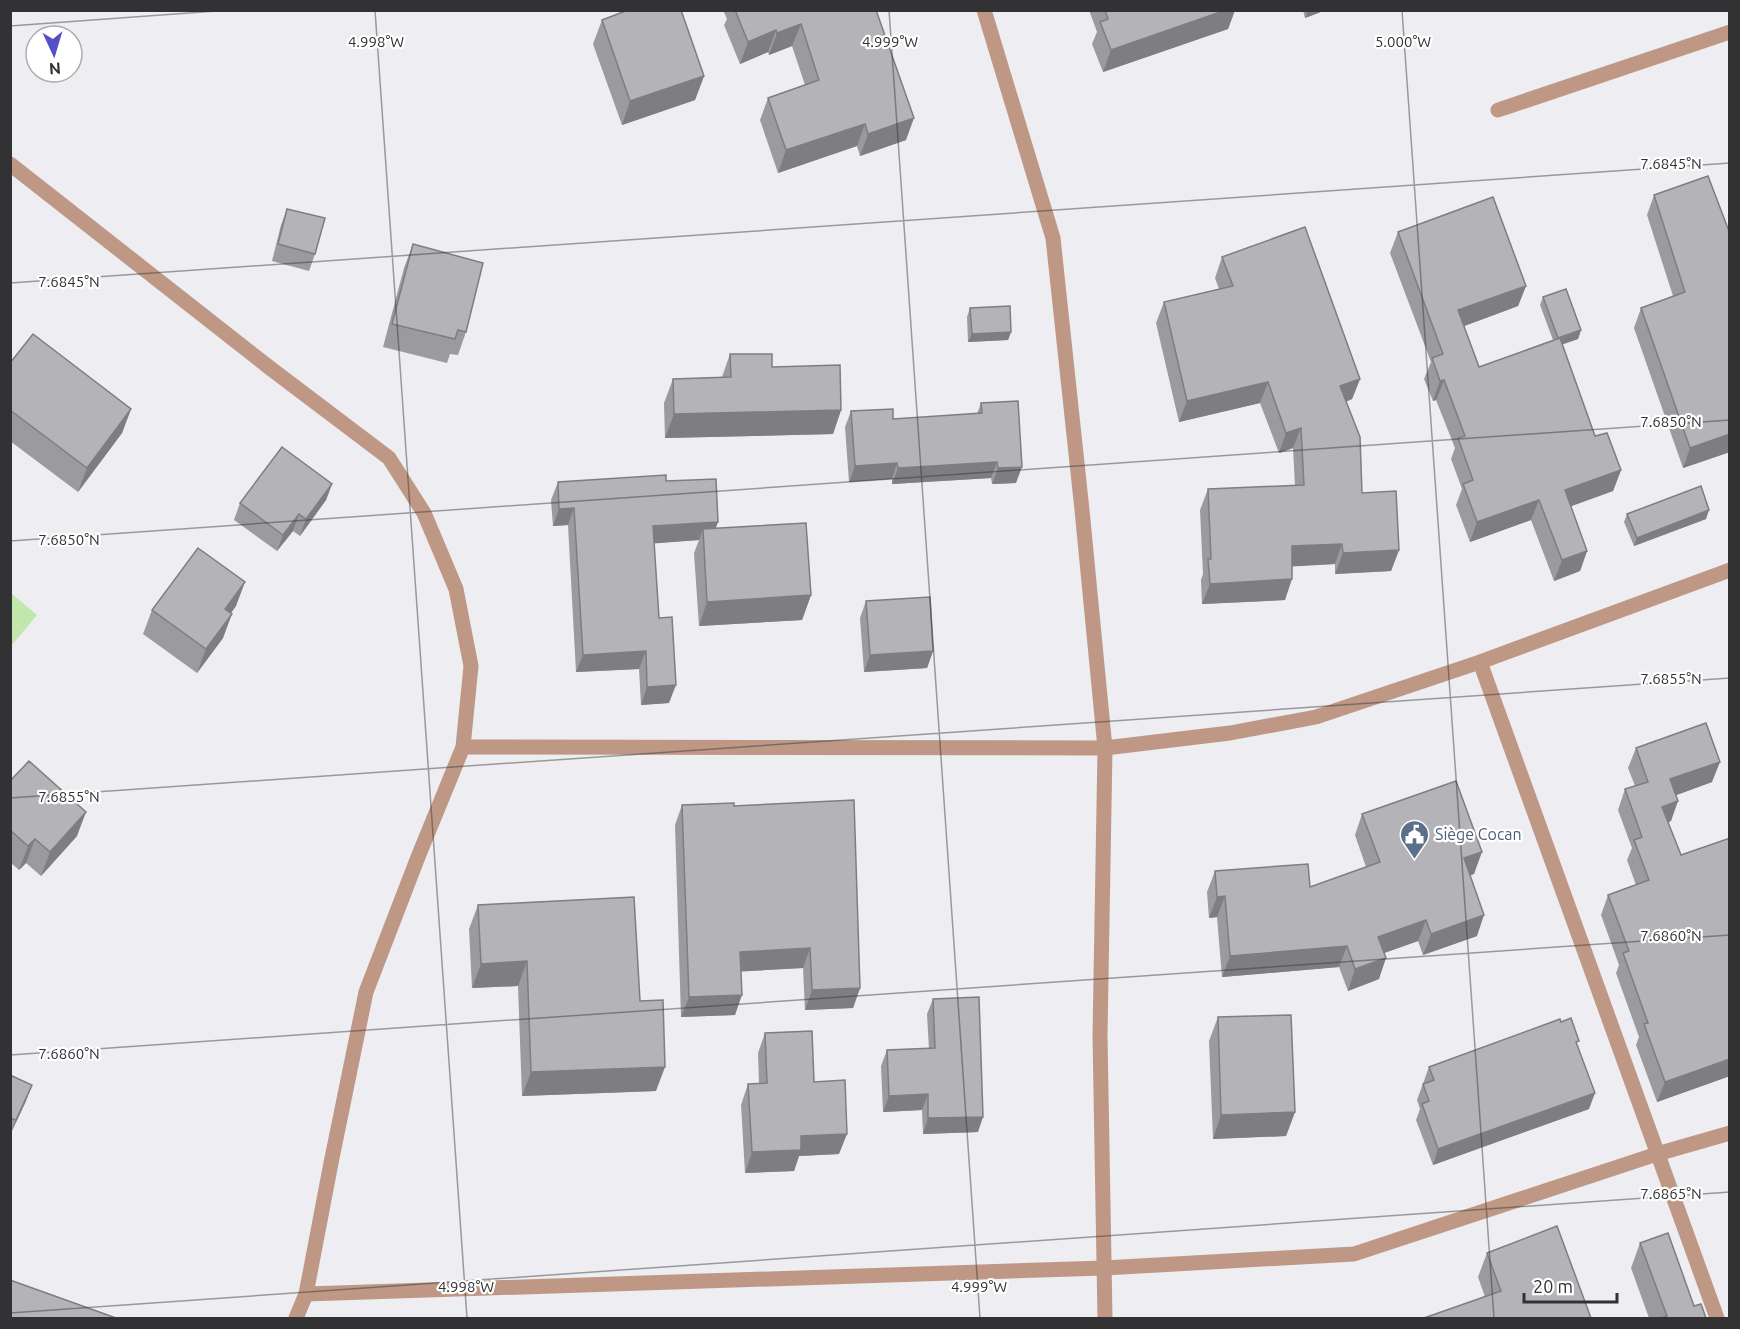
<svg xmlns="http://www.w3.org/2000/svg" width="1740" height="1329" viewBox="0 0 1740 1329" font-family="Ubuntu,sans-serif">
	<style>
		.green { fill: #c2e7ad }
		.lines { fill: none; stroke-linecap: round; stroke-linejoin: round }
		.street { stroke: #be9885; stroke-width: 15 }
		.wall { fill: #9b9b9e }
		.shaded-wall { fill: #7e7e81 }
		.building { fill: #b4b4b8; stroke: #7e7e81; stroke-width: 1.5 }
		.ticks { fill: none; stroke: #323234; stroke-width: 1.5; stroke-opacity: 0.45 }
		.labels { text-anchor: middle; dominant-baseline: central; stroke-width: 4.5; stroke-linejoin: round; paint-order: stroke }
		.service-label { font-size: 16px; fill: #4e5e75; stroke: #fff; text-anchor: start }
		.ticks-label { font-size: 15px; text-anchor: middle; fill: #323234; stroke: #fff; stroke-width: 4.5; stroke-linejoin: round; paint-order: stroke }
	</style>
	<rect width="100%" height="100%" fill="#ededf2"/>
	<!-- green -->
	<polygon class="green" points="11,593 37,615 11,646"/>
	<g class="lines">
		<!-- street -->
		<g class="street">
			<polyline points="984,10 1053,238 1082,510 1105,748 1100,1036 1105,1318"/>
			<polyline points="1498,110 1730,32"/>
			<polyline points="10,164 270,368 389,458 424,513 456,589 471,666 463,747 418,857 366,992 331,1163 306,1294 296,1318"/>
			<polyline points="1480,662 1717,1318"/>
			<polyline points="463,747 1105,748 1230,733 1316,717 1480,662 1730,570"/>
			<polyline points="306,1294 1104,1268 1354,1254 1657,1154 1730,1133"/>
		</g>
	</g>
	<!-- wall -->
	<g class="wall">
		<polygon points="723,10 878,10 877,13 906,140 860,156 857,146 778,173 760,120 768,98 805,85 792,46 769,55 768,52 740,64 724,25 727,19"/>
		<polygon points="1089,10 1235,10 1228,29 1103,72 1092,44 1097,32"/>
		<polygon points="1303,10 1326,10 1305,18"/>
		<polygon points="602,20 704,76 695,100 622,125 593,44"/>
		<polygon points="1708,176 1730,452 1683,468 1634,328 1641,308 1673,296 1647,215 1654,195"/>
		<polygon points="287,209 315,254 309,271 272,261 281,225"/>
		<polygon points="1398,232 1526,286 1518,306 1464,326 1479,367 1553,340 1540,305 1543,297 1581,330 1578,339 1562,344 1595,436 1621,470 1613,491 1571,506 1587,551 1580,571 1554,581 1531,520 1470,542 1456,505 1462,489 1451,459 1455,448 1436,400 1433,401 1424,379 1431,362 1390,253"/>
		<polygon points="413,244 466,332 458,355 450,354 447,363 383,347 404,268"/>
		<polygon points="1222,257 1360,379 1352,399 1346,402 1362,493 1399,550 1391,571 1335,574 1335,564 1292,566 1285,600 1202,604 1201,580 1203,574 1200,510 1208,489 1295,486 1293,448 1279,453 1260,403 1179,422 1156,323 1164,302 1219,289 1215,278"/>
		<polygon points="970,308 1011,332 1008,340 968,342 967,317"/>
		<polygon points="730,354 841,410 833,434 665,438 664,403 673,379 722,377"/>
		<polygon points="10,363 131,409 122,433 78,492 10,441"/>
		<polygon points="981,403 1016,483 992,484 991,478 892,484 892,479 849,482 845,427 851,411 893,419 977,414"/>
		<polygon points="666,481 716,528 811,595 802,620 699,626 694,553 699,540 654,543 659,618 669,703 641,705 639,669 576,672 568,525 553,526 551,500 558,482"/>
		<polygon points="332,484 326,500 300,536 293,531 277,551 234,520 240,503"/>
		<polygon points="1627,514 1706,519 1634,546 1624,522"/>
		<polygon points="866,601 933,651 927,668 864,672 860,618"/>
		<polygon points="236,606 231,613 223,638 197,673 143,634 152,610"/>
		<polygon points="1636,748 1712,782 1676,795 1671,821 1668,822 1730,1076 1657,1102 1636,1045 1639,1037 1616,973 1619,965 1601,915 1608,895 1636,885 1627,860 1632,848 1618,810 1625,789 1635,786 1628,768"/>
		<polygon points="10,781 77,836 41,876 26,863 19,870 10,862"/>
		<polygon points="682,805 734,806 860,988 853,1008 805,1010 803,968 741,971 735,1015 681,1017 675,825"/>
		<polygon points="1362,814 1474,874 1470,875 1477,936 1423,955 1418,941 1384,953 1379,979 1348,991 1339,967 1222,977 1217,917 1209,918 1207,892 1215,871 1310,887 1366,867 1355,835"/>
		<polygon points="478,905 640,1001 656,1091 522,1096 518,986 472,988 469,929"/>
		<polygon points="933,999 978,1132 923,1134 922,1110 883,1112 881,1066 887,1050 929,1049 927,1014"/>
		<polygon points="1218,1017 1295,1112 1286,1136 1213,1139 1209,1041"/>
		<polygon points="1561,1022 1578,1046 1589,1109 1433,1165 1416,1120 1420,1109 1417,1100 1429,1067"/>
		<polygon points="765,1033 814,1082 839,1154 799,1156 794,1171 745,1173 741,1105 748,1084 759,1084 758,1053"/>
		<polygon points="10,1075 26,1101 10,1135"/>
		<polygon points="1640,1243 1694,1306 1706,1318 1649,1318 1631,1268"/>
		<polygon points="1487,1253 1591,1318 1485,1297 1478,1277"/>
	</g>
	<!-- shaded-wall -->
	<g class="shaded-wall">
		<polygon points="1226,10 1235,10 1228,29 1103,72 1111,50"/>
		<polygon points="1308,10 1326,10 1305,18"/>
		<polygon points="801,24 792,46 769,55 777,33"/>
		<polygon points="776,30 768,52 740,64 748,42"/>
		<polygon points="704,76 695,100 622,125 630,101"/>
		<polygon points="914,118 906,140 860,156 868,134"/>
		<polygon points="865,124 857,146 778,173 786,150"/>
		<polygon points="1526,286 1518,306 1451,331 1458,310"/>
		<polygon points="1581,330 1578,339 1555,347 1558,339"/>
		<polygon points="1011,332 1008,340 968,342 972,334"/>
		<polygon points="1360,379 1352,399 1332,406 1340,386"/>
		<polygon points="1444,380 1436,400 1433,401 1440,381"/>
		<polygon points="1268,382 1260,403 1179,422 1187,401"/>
		<polygon points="131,409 122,433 78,492 87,468"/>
		<polygon points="841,410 833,434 665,438 674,414"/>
		<polygon points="1301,428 1293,448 1279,453 1286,433"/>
		<polygon points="1730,434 1730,452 1683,468 1690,448"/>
		<polygon points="997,462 991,478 892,484 898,468"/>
		<polygon points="897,463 892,479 849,482 855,466"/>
		<polygon points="1022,467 1016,483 992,484 998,468"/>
		<polygon points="1621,470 1613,491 1558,511 1565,490"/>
		<polygon points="332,484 326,500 300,536 306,519"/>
		<polygon points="1539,500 1531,520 1470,542 1477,522"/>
		<polygon points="574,508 568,525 553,526 559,509"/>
		<polygon points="1709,510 1706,519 1634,546 1637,538"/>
		<polygon points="299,514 293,531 277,551 283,535"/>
		<polygon points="718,522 712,539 703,529 699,540 647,544 653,526"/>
		<polygon points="1342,544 1335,564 1284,567 1292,546"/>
		<polygon points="1399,550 1391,571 1335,574 1343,553"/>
		<polygon points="1587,551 1580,571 1554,581 1562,560"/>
		<polygon points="1292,579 1285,600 1202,604 1210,584"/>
		<polygon points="245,582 236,606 216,633 225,609"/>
		<polygon points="811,595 802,620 699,626 707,602"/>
		<polygon points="232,614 223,638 197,673 206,649"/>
		<polygon points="646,651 639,669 576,672 583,655"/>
		<polygon points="933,651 927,668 864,672 870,655"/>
		<polygon points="676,685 669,703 641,705 647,687"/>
		<polygon points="1720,762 1712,782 1663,800 1670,779"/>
		<polygon points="1678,801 1671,821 1654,827 1662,807"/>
		<polygon points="86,812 77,836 41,876 50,852"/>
		<polygon points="35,839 26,863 19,870 28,846"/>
		<polygon points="1482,852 1474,874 1456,880 1464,858"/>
		<polygon points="1225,896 1217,917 1209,918 1217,897"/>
		<polygon points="1484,915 1477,936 1423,955 1431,934"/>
		<polygon points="1426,920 1418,941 1370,958 1378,937"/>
		<polygon points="1347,946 1339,967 1222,977 1230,956"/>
		<polygon points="810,948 803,968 733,972 740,952"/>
		<polygon points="1386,958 1379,979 1348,991 1355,969"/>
		<polygon points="527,961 518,986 472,988 481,964"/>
		<polygon points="860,988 853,1008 805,1010 812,990"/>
		<polygon points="742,995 735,1015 681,1017 689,997"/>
		<polygon points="1730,1059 1730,1076 1657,1102 1665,1082"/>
		<polygon points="665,1067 656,1091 522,1096 531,1072"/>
		<polygon points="32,1085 26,1101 10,1135 16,1120"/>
		<polygon points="1595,1093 1589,1109 1433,1165 1438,1149"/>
		<polygon points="928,1094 922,1110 883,1112 889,1096"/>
		<polygon points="1295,1112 1286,1136 1213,1139 1221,1115"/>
		<polygon points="983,1117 978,1132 923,1134 928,1118"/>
		<polygon points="847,1134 839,1154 799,1156 794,1171 745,1173 752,1152 801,1136"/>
	</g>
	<!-- building -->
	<g class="building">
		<polygon points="628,10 681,10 704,76 630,101 602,20"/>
		<polygon points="735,10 876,10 914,118 868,134 865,124 786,150 768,98 819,80 801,24 777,33 776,30 748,42"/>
		<polygon points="1105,10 1226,10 1111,50 1100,22 1108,19"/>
		<polygon points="1708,176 1730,234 1730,434 1690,448 1641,308 1685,292 1654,195"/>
		<polygon points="1493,197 1526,286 1458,310 1479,367 1560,338 1595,436 1607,433 1621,470 1565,490 1587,551 1562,560 1539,500 1477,522 1463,484 1473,480 1458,438 1465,436 1444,380 1440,381 1432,358 1443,354 1398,232"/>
		<polygon points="287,209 325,218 315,254 278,244"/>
		<polygon points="1305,227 1360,379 1340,386 1360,437 1362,493 1396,491 1399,550 1343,553 1342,544 1292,546 1292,579 1210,584 1208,559 1211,559 1208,489 1304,485 1301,428 1286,433 1268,382 1187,401 1164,302 1233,286 1222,257"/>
		<polygon points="413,244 483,263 466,332 458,330 455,339 392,324"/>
		<polygon points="1566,289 1581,330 1558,338 1543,297"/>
		<polygon points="1010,306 1011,332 972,334 970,308"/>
		<polygon points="33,334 131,409 87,468 10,410 10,363"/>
		<polygon points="730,354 772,354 772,367 840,365 841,410 674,414 673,379 731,377"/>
		<polygon points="1018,401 1022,467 998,468 997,462 898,468 897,463 855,466 851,411 893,409 893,419 982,413 981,403"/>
		<polygon points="282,447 332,484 306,519 299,514 283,535 240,503"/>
		<polygon points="666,475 666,481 716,479 718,522 653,526 659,618 672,617 676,685 647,687 646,651 583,655 574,508 559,509 558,482"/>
		<polygon points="1701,486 1709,510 1637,538 1627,514"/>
		<polygon points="806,523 811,595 707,602 703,529"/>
		<polygon points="198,548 245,582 225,609 232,614 206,649 152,610"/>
		<polygon points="930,597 933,651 870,655 866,601"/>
		<polygon points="1706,723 1720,762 1670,779 1678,801 1662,807 1681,855 1730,838 1730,1059 1665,1082 1644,1024 1648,1023 1623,953 1629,951 1608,895 1649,880 1634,840 1642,837 1625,789 1648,782 1636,748"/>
		<polygon points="29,761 86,812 50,852 35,839 28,846 10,830 10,781"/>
		<polygon points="1456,781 1482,852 1464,858 1484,915 1431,934 1426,920 1378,937 1386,958 1355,969 1347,946 1230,956 1225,896 1217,897 1215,871 1308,864 1310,887 1380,862 1362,814"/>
		<polygon points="854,800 860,988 812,990 810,948 740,952 742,995 689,997 682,805 734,803 734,806"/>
		<polygon points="634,897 640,1001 663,1000 665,1067 531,1072 527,961 481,964 478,905"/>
		<polygon points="979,997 983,1117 928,1118 928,1094 889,1096 887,1050 935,1048 933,999"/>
		<polygon points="1291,1015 1295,1112 1221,1115 1218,1017"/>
		<polygon points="1571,1018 1579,1041 1576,1042 1595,1093 1438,1149 1422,1104 1429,1101 1423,1084 1434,1080 1429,1067 1560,1019 1561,1022"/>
		<polygon points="812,1031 814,1082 845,1080 847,1134 801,1136 801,1150 752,1152 748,1084 767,1083 765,1033"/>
		<polygon points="10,1075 32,1085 16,1120 10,1118"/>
		<polygon points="1557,1226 1591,1318 1424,1318 1501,1291 1487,1253"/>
		<polygon points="1668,1233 1694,1306 1701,1304 1706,1318 1661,1318 1667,1316 1640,1243"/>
		<polygon points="10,1280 116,1318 10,1318"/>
	</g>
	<!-- ticks -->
	<path class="ticks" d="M375,10L467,1318M889,10L980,1318M1402,10L1494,1318M10,26L230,10M10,283L1730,163M10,541L1730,420M10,798L1730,678M10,1055L1730,935M10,1313L1730,1192"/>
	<!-- icons -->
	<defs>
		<symbol id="civic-pin" viewBox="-11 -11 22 30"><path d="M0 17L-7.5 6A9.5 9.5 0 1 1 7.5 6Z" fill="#5c6f8a" stroke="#fff"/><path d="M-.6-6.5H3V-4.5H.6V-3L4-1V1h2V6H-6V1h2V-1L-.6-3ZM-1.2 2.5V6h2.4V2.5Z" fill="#fff"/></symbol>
	</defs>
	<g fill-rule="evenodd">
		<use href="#civic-pin" x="1398" y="818" width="33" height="45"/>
	</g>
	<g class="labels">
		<!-- service labels -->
		<g class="service-label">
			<text x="1435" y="834">Siège Cocan</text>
		</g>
	</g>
	<g class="ticks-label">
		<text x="376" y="47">4.998°W</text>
		<text x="890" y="47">4.999°W</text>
		<text x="1403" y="47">5.000°W</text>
		<text x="1671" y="169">7.6845°N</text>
		<text x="69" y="287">7.6845°N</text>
		<text x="1671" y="427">7.6850°N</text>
		<text x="69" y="545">7.6850°N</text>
		<text x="1671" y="684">7.6855°N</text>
		<text x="69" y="802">7.6855°N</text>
		<text x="1671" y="941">7.6860°N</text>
		<text x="69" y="1059">7.6860°N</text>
		<text x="1671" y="1199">7.6865°N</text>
		<text x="466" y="1292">4.998°W</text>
		<text x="979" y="1292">4.999°W</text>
	</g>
	<!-- border -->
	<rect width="1740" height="1329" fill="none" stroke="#323234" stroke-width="24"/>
	<!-- north arrow -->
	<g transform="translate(54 54) rotate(176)"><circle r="28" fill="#ffffff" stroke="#adadae" stroke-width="1.5"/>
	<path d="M0-4.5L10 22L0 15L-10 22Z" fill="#5650c7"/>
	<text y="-9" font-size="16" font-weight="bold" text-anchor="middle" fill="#323234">N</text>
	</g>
	<!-- scale -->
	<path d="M1524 1293v9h93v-9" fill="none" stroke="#323234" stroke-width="3"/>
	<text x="1533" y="1293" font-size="18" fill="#323234" stroke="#ffffff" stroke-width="4.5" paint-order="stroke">20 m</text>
</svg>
